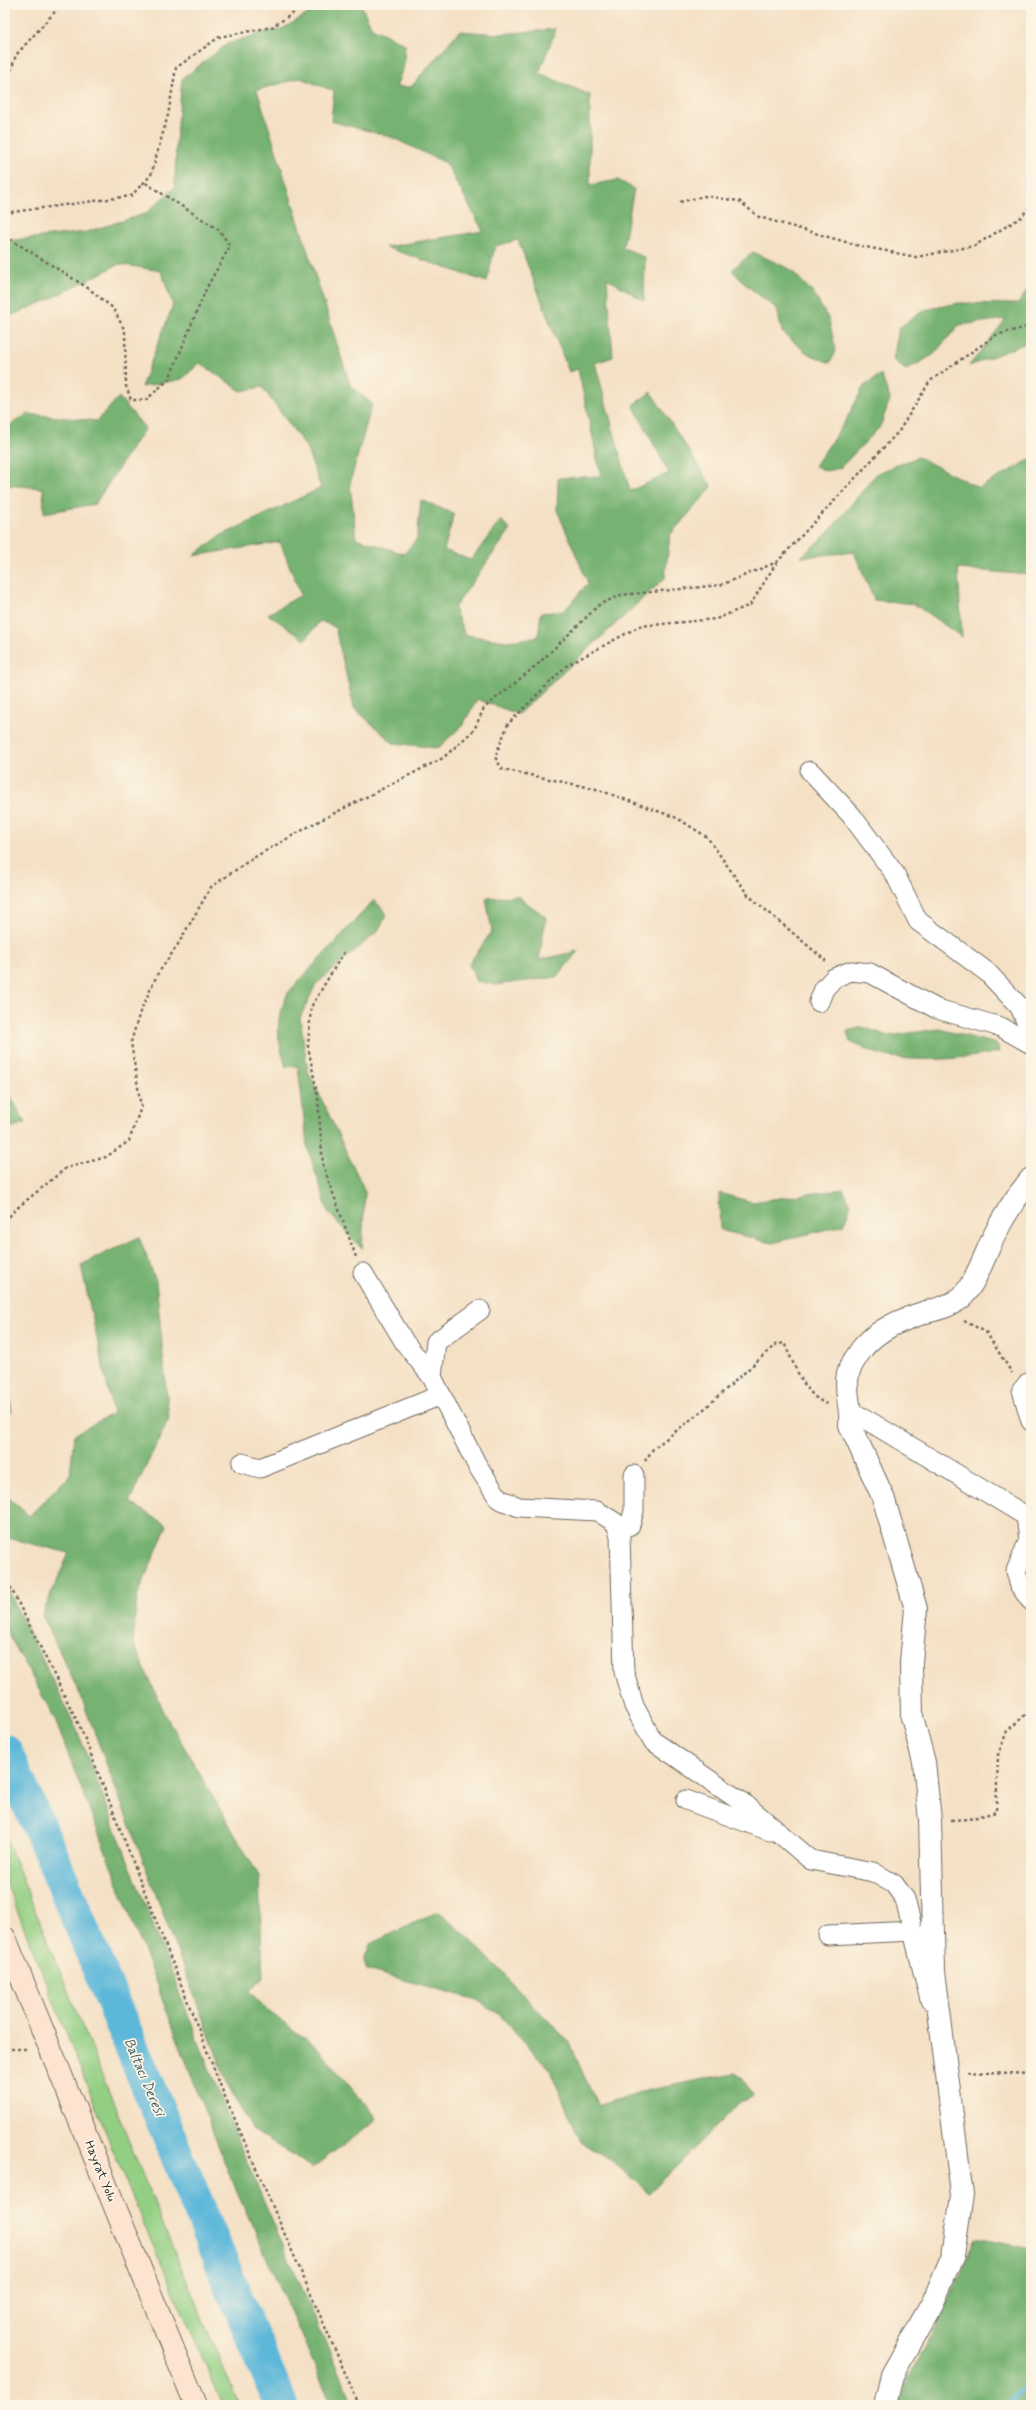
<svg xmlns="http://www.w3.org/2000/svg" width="1036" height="2410" viewBox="0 0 1036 2410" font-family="Mynerve,sans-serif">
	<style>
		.green { fill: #93cf83; stroke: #5f7d57 }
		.forest { fill: #76b271; stroke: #506e4e; fill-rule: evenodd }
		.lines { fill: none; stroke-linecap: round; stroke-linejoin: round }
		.stream { stroke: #5bb7d9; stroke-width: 5.5 }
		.river { stroke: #5bb7d9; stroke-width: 34 }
		.minor-casing { stroke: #716a61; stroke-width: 21 }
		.tertiary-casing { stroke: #716a61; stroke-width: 24 }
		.secondary-casing { stroke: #716a61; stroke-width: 24 }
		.path { stroke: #716a61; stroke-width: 2.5; stroke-dasharray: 3 3; stroke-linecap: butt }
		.minor { stroke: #fff; stroke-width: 19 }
		.tertiary { stroke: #fff; stroke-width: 22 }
		.secondary { stroke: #fde4d1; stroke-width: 22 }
		.labels { text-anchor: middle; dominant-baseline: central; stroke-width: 3.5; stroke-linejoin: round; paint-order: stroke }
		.street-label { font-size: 13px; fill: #2b2b2b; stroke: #fcf5e5 }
		.water-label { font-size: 14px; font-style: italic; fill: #3c5c68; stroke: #fcf5e5 }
	</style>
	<rect width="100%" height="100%" fill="#fcf5e5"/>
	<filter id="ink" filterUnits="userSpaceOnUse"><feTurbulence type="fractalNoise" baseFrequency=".025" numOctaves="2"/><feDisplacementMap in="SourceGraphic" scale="8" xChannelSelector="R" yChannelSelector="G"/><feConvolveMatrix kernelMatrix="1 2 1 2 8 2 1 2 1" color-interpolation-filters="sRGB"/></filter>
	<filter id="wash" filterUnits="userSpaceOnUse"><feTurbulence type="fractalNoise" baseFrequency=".012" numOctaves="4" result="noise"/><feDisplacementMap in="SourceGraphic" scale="16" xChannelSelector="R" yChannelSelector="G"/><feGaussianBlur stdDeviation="0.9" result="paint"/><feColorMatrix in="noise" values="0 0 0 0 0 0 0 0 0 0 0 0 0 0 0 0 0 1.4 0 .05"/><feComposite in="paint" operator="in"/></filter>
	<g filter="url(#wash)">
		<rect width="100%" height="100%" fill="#f4e0c4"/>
		<!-- green -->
		<polygon class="green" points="5,1836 156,2208 239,2405 223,2405 127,2185 5,1880"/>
		<!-- forest -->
		<g class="forest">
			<path d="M323,5H361L372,28L405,44L404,65L396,87H411L459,31L501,34L556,29L539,73L590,95V185L618,180L634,189L623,247L645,258L644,301L607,278L613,357L595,363L630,491L669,473L633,405L651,392L712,487L670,535L665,578L518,714L477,699L463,725L438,748L393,743L354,708L335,627L320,621L305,640L268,614L301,595L280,542L193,556L220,536L321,488L306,447L262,387L241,391L200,363L182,379L141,387L173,305L161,271L119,264L48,300L5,318V241L86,232L145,214L175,187L176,143L182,79L227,44L261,33L282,29ZM300,78L334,91L331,121L391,137L446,163L483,231L385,247L487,282L495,246L518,240L569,372L578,369L601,476L558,478L557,510L588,583L564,611L541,613L538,637L506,641L465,635L454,608L510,530L501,520L471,560L444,550L454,514L421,500L417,538L404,554L356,538L350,483L372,404L350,385L257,90Z"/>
			<polygon points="753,252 790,269 814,294 829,320 836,351 830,363 807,353 782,332 777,309 745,284 732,270"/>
			<polygon points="1031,284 1031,341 969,366 1006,319 959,325 933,355 906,370 893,360 899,328 924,310 959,303 1018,304"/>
			<polygon points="881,374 890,399 880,427 840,468 826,471 815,466 846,420 864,386"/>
			<polygon points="119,397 145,428 95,504 44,513 43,488 5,485 5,428 28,414 97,421"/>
			<polygon points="918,457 979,488 1031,459 1031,575 958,569 962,637 914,604 874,600 854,552 801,557 828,533 877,473"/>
			<polygon points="517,896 546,917 539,960 578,951 557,977 495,985 476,981 469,964 492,931 486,898"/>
			<path d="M374,900L387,914L378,931L316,984L300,1018L308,1071L365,1191L362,1249L328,1212L307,1145L298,1066L286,1067C277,1037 274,1022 288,993Z"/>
			<path d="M863,1027L888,1036L939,1029L997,1044L999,1052C965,1059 916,1063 882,1055C871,1052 860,1046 850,1042L847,1031Z"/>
			<polygon points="5,1088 26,1123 5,1129"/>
			<polygon points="843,1189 851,1204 844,1225 772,1243 720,1230 719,1193 752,1202"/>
			<polygon points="139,1237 156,1281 169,1418 129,1502 167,1525 137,1597 133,1643 165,1714 259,1876 263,1978 249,1991 268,2011 318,2048 377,2119 312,2168 253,2129 231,2093 80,1694 42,1615 69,1553 8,1538 5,1535 5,1494 29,1516 70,1475 74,1435 113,1413 81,1265"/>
			<polygon points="7,1367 12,1412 5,1418 5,1368"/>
			<polygon points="5,1584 77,1730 236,2137 353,2405 332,2405 228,2171 54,1717 5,1628"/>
			<polygon points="438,1912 464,1933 568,2041 598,2106 640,2092 734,2073 742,2078 753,2095 733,2109 649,2193 613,2162 581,2142 550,2070 499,2014 477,2000 367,1970 364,1960 370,1944"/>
			<polygon points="976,2238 1031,2249 1031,2405 899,2405 907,2380 947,2304"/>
		</g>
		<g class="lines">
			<!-- stream -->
			<polyline class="stream" points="1004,2405 1031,2383"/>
			<!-- river -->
			<polyline class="river" points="5,1751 51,1854 281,2405"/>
		</g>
	</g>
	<g filter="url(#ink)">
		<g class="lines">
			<defs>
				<g id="minor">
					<polyline points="810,771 851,815 895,874 918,921 987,972 1020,1007 1031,1034"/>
					<polyline points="819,1002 824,989 834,978 851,971 870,973 937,1009 1001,1027 1031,1044"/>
					<polyline points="363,1273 405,1343 432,1377"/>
					<polyline points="480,1310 436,1342 432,1377 477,1465 499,1499 519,1507 597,1511 616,1523 620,1536 624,1672 634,1706 653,1741 746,1805 811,1860 873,1872 894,1884 905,1899 930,2000"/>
					<polyline points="1031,1383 1028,1383 1022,1390 1031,1421"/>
					<polyline points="851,1416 862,1417 1026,1516 1029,1540 1016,1571 1020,1586 1031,1601"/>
					<polyline points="242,1463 260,1468 441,1395"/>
					<polyline points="618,1530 630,1525 634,1511 634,1475"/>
					<polyline points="686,1800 770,1831"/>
					<polyline points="828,1935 913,1931"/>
				</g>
				<path id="tertiary" d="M885,2405L892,2375L933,2302L953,2255L962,2195L934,1971L930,1820L924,1762L912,1717L911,1662L916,1609L883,1497L850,1425C852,1408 844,1392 848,1374C850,1365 856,1358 861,1350C877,1329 901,1320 926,1312C938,1309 951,1306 962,1297C975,1284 985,1255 993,1238C1003,1217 1016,1197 1031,1179"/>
				<polyline id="secondary" points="5,1938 196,2405"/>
			</defs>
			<!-- minor casing -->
			<use href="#minor" class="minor-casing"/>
			<!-- tertiary casing -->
			<use href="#tertiary" class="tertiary-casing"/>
			<!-- secondary casing -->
			<use href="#secondary" class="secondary-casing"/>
			<!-- path -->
			<g class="path">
				<polyline points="5,88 16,55 61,5"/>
				<polyline points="5,119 9,136 5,150"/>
				<polyline points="680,202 704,196 739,201 759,217 856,245 916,257 974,246 1020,218 1031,206"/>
				<polyline points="5,213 131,196 151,175 168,115 176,68 219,37 272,27 306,5"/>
				<polyline points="5,236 88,288 113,308 125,331 126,386 131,400 146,400 169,379 207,287 230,246 219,230 144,182"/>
				<polyline points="777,562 750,605 716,619 640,626 566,666 508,724 495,757 502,769 596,789 677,818 707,837 748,895 826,961"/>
				<polyline points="344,952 311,1007 308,1046 318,1099 323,1165 356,1257"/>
				<polyline points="5,1221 16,1209 66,1168 106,1157 129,1141 141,1107 131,1042 140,1012 157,975 177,946 211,887 253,858 315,823 443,758 474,730 484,708 537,665 600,604 621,595 721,585 777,562 899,431 930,381 996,335 1031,326"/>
				<polyline points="964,1321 986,1332 1012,1373"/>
				<path d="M645,1461L653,1449L703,1410L775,1345L784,1343C794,1363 805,1398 828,1404"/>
				<polyline points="5,1576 81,1729 223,2092 359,2405"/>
				<polyline points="951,1820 969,1819 996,1812 998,1755 1007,1731 1031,1710"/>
				<polyline points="5,2049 29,2049"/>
				<polyline points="968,2072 1031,2075"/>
			</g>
			<!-- minor -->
			<use href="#minor" class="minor"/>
			<!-- tertiary -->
			<use href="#tertiary" class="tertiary"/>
			<!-- secondary -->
			<use href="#secondary" class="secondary"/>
		</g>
	</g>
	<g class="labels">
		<!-- street labels -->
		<g class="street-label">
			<text transform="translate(100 2171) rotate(68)">Hayrat Yolu</text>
		</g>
		<!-- water labels -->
		<g class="water-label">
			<text transform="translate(144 2077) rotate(67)">Baltacı Deresi</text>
		</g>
	</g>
	<!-- margin -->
	<rect width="1036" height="2410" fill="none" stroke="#fcf5e5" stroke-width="20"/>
</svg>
